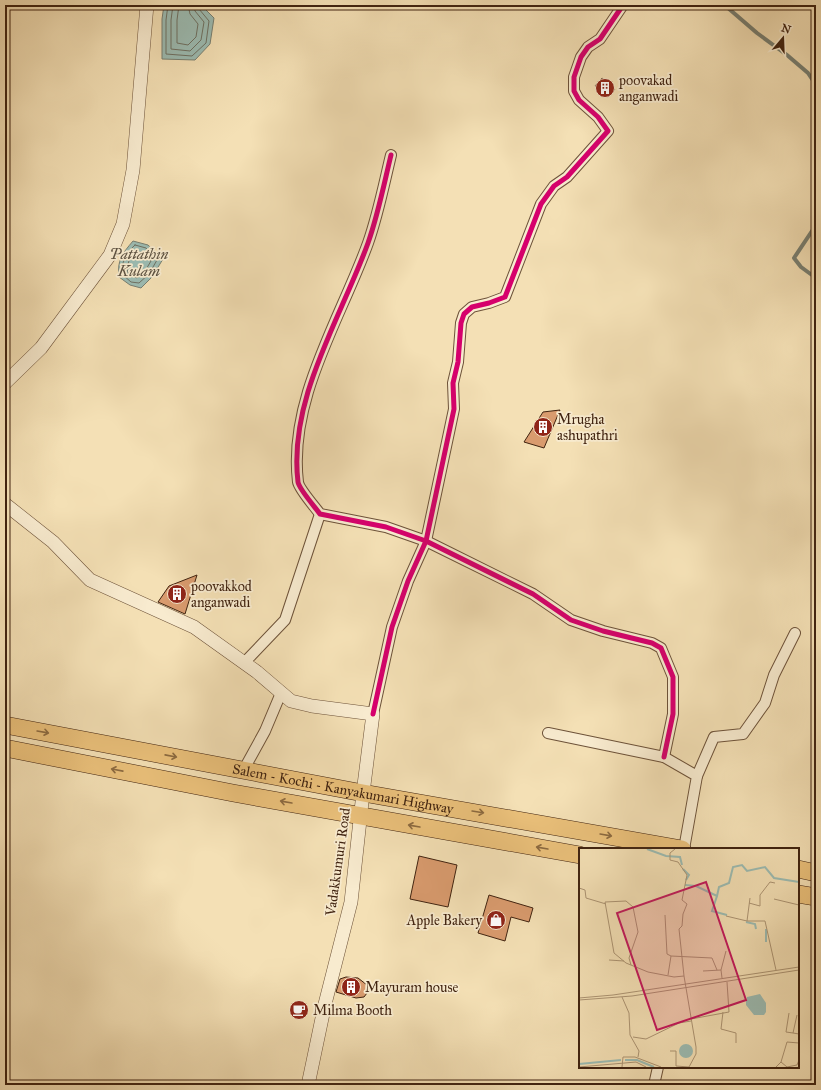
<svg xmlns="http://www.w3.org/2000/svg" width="821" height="1090" viewBox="0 0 821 1090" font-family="'IM FELL Great Primer',serif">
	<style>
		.water { fill: #9cbcb3; stroke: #777f72 }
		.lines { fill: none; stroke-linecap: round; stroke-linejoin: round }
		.shore { stroke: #6e7062; stroke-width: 1 }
		.stream { stroke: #777f72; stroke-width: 4 }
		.building { fill: #d99b6e; stroke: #402310 }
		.minor-casing { stroke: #6d5239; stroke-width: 12 }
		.tertiary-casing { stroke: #6d5239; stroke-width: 14 }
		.trunk-casing { stroke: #402310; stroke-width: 18 }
		.minor { stroke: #f8ebcf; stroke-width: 10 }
		.tertiary { stroke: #f8ebcf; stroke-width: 13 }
		.trunk { stroke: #eac07a; stroke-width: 17 }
		.cycleway-casing { stroke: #f8ebcf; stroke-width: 8 }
		.cycleway { stroke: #d6006c; stroke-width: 5 }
		.oneway { stroke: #8c6a40 }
		.labels { text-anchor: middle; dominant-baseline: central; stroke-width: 3.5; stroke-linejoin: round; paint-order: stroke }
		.poi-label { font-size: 14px; fill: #402310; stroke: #f8ebcf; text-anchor: start }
		.street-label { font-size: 14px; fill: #402310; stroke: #f8ebcf }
		.water-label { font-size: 15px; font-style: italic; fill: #5c5141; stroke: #f8ebcf }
		.inset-river { fill: none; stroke: #9cbcb3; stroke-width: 2 }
		.inset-road { fill: none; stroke: #ac9473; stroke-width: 1 }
		.view { fill: #c2185b; fill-opacity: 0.15; stroke: #c2185b; stroke-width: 2 }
		.inset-edge { fill: none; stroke: #402310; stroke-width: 2 }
	</style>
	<rect width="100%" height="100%" fill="#f4e0b5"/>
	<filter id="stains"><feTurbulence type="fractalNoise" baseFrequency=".005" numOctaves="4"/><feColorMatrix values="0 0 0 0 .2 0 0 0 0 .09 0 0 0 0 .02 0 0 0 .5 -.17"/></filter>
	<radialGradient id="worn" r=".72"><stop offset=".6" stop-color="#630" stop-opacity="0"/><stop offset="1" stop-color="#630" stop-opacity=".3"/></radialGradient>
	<!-- water -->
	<g class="water">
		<polygon points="164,5 201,5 214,18 210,44 195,60 162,59 162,19"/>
		<path d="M133,241L148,245L163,259L152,277L141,288L130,285L119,277C117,260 122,254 133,241Z"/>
	</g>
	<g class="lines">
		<!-- shore -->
		<g class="shore">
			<polyline points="168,5 166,20 166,54 192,56 206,43 209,21 199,9 199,5"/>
			<polyline points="173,5 171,20 171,49 190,51 201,40 204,22 195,11 194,5"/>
			<polyline points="179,5 177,20 177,43 188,45 196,37 198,24 190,14 188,5"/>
			<path d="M135,245L146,248L157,260L149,274L139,283L131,282L123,275C120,264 126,253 135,245Z"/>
			<path d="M136,251L144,253L151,261L145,271L137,278L128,273C126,264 130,257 136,251Z"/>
		</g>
		<!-- stream -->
		<g class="stream">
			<polyline points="710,5 728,8 757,33 787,55 808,73 816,85"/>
			<polyline points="816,225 794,258 801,267 816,278"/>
		</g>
	</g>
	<!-- building -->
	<g class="building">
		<polygon points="602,78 615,89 608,97 595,86"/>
		<polygon points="560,410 544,448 524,442 543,412"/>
		<polygon points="197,575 185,614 158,602 169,586"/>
		<polygon points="419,856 457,865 448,907 410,899"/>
		<polygon points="489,895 533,908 529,922 511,917 505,941 478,933"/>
		<polygon points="346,977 358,978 367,985 367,993 364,997 356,998 336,992 340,979"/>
	</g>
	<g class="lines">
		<defs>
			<g id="minor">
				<path d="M391,155C384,184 378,215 368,243C341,318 288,399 298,482C299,489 315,507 320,514L386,527L426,541L533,594L571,620L603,631L652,643L661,648L673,677V714L664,757"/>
				<polyline points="244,663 285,620 320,514"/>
				<polyline points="373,714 392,627 408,581 426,541 454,409 453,383 458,362 461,323 464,314 472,307 489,303 505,297 541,204 554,186 567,177 608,131 598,117 579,100 574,91 574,77 581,57 588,47 600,39 623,5"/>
				<polyline points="548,733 664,757 697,776 684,849"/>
				<polyline points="243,771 265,731 281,693"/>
				<polyline points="697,776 714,737 743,734 765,703 774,675 795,633"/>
				<polyline points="654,1085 658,1067"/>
			</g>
			<g id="tertiary">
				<polyline points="5,383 41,348 110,255 123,224 133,170 147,5"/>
				<polyline points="5,504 53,542 90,580 194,627 257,672 291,701 312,706 373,714 363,793 351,902 325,1004 308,1085"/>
			</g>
			<g id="trunk">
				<path id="s1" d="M5,725L363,793L682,849"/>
				<polyline points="5,748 233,793 580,855"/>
				<polyline points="798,869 816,873"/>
				<polyline points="798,894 816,897"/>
			</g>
		</defs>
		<!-- minor casing -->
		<use href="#minor" class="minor-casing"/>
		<!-- tertiary casing -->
		<use href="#tertiary" class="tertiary-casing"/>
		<!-- trunk casing -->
		<use href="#trunk" class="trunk-casing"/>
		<!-- minor -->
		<use href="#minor" class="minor"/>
		<!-- tertiary -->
		<use href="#tertiary" class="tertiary"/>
		<!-- trunk -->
		<use href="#trunk" class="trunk"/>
		<defs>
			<g id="cycleway">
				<path d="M391,155C384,184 378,215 368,243C341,318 288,399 298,482C299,489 315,507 320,514L386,527L426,541L533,594L571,620L603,631L652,643L661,648L673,677V714L664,757"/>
				<polyline points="373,714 392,627 408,581 426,541 454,409 453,383 458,362 461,323 464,314 472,307 489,303 505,297 541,204 554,186 567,177 608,131 598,117 579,100 574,91 574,77 581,57 588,47 600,39 623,5"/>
			</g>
		</defs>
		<!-- cycleway casing -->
		<use href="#cycleway" class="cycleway-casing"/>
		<!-- cycleway -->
		<use href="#cycleway" class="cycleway"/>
	</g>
	<!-- one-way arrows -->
	<defs><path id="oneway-shaft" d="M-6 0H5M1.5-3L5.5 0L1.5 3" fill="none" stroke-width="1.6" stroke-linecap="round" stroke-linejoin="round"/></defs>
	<g class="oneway">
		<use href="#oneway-shaft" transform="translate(43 732) rotate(10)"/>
		<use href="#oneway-shaft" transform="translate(171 756) rotate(11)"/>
		<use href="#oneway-shaft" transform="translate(117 770) rotate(-169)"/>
		<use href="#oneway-shaft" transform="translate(286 802) rotate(-170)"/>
		<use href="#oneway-shaft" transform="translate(478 812) rotate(9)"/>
		<use href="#oneway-shaft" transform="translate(414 826) rotate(-170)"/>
		<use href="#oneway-shaft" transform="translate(606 835) rotate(10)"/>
		<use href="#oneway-shaft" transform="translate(542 848) rotate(-170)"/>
	</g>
	<!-- icons -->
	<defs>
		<symbol id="building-disc" viewBox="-11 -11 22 22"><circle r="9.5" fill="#8f2418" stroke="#f8ebcf"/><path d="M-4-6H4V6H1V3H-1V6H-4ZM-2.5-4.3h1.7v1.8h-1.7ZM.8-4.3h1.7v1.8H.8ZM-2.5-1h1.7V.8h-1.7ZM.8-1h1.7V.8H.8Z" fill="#fff"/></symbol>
		<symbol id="shop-disc" viewBox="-11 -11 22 22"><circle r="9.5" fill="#8f2418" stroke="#f8ebcf"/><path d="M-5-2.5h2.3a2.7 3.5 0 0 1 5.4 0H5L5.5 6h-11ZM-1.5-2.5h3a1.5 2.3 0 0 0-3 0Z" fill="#fff"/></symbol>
		<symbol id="cafe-disc" viewBox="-11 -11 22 22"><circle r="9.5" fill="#8f2418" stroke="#f8ebcf"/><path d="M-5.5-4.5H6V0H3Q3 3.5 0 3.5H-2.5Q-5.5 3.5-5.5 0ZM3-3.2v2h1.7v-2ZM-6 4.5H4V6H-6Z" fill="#fff"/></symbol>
	</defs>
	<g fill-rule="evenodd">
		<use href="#building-disc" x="594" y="77" width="22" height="22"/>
		<use href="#building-disc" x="532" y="416" width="22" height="22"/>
		<use href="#building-disc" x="166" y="583" width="22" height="22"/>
		<use href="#shop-disc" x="485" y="909" width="22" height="22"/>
		<use href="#building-disc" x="340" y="976" width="22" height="22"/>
		<use href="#cafe-disc" x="288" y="999" width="22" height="22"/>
	</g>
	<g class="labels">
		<!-- poi labels -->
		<g class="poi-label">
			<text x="619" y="80">poovakad<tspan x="619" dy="16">anganwadi</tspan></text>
			<text x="557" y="419">Mrugha<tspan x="557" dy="16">ashupathri</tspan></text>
			<text x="191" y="586">poovakkod<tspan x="191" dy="16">anganwadi</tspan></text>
			<text x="482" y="920" text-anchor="end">Apple Bakery</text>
			<text x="365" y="987">Mayuram house</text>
			<text x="313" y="1010">Milma Booth</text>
		</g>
		<!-- street labels -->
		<g class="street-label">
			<text stroke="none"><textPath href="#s1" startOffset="344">Salem - Kochi - Kanyakumari Highway</textPath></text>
			<text transform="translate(338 862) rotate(-82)">Vadakkumuri Road</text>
		</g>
		<!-- water labels -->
		<g class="water-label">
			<text x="139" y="254">Pattathin<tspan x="139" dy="17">Kulam</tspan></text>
		</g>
	</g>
	<!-- overview -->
	<g transform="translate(579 848)">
		<rect width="220" height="220" fill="#f4e0b5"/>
		<path d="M181,146L187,155V164L185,167H175L167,157V153L168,149ZM100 203a7 7 0 1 1 14 0a7 7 0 1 1-14 0Z" fill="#9cbcb3"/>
		<path class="inset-river" d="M68,1L87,8L101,9L103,17M104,21L110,27L107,32M106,37L117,38L138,48L140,39L150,35L154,19L163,17L168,23L186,19L195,30L220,34M138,48L133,63L148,67M167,74L176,76L177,81M187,81V94M46,212H58L75,219M0,216L42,212"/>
		<path class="inset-road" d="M96,1L91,5V12L99,14L108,27L103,52L108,56L104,66L103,78L100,81L105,128M0,40L6,42L7,50L27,56M171,50L168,73H186L197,122M195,51L220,57M170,55L181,58V47L191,34L196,35M86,67L88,106L92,108L133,110L138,122M147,68L168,73M30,112L45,113M52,117L50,110L59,84L54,59L47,53L26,54L35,105L47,115L69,124L95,129L105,128L117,199V206L110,219M142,122L147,103M124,123L142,122L143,130M89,127L92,108M43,149L50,165L51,187L60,203L59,209M0,150L34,147L220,119M0,152L53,148L220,122M144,164L142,181L157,185V195M210,165L207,184L214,185M218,167L214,185L220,186M112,171L150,164L148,134M54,189L67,191L100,175L112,173M91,203H97V218L110,219M202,214L208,219L218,217L220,212M0,219L57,214L67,219M43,219L44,209H56L82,219M197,219L202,214L208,194L220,195"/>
		<path class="view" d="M127,34L167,152L78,182L38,65Z"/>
		<rect width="220" height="220" class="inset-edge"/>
	</g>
	<!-- margin -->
	<rect width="821" height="1090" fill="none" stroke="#f4e0b5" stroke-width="20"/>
	<rect x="6" y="6" width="809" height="1078" fill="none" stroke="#402310" stroke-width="2"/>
	<rect x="10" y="10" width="801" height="1070" fill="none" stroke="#402310"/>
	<!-- north arrow -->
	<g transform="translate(783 38) rotate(19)" stroke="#f8ebcf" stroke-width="3" paint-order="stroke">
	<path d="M0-3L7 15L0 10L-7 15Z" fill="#402310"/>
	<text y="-6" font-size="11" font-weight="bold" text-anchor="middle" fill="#402310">N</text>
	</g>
	<rect width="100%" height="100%" filter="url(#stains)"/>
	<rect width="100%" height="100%" fill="url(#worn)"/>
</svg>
